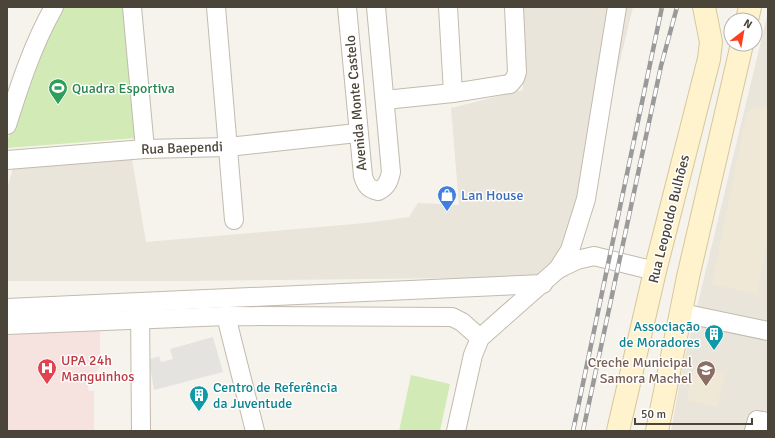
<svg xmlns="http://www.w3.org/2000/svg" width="775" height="438" viewBox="0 0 775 438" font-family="Signika,sans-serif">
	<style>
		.residential { fill: #eae5da }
		.education { fill: #efe8d6 }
		.medical { fill: #f6e3e0 }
		.green { fill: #d2eab5 }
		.parking { fill: #e5e3e0 }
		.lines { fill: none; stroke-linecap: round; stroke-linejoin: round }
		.street-casing { stroke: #c2bbae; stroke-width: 20 }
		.secondary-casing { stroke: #d6c79b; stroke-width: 24 }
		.street { stroke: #fff; stroke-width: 18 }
		.secondary { stroke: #fff3cd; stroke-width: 22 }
		.rail-casing { stroke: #9a9a9a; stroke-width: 4.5 }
		.rail { stroke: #fff; stroke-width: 3; stroke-dasharray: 9; stroke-linecap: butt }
		.labels { text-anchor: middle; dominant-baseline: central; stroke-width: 3; stroke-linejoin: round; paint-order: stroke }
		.leisure-label { font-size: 14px; fill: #27864d; stroke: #fff; text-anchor: start }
		.street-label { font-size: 14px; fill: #4b4439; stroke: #fff }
		.shop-label { font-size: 14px; fill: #366cbe; stroke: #fff; text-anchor: start }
		.culture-label { font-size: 14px; fill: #0d838f; stroke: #fff; text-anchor: end }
		.health-label { font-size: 14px; fill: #be3a42; stroke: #fff; text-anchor: start }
		.education-label { font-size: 14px; fill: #785e54; stroke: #fff; text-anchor: end }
	</style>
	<rect width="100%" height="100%" fill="#f6f3ec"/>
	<!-- residential -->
	<g class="residential">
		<polygon points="519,7 633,7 568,277 186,281 7,281 7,189 15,161 131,153 146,242 365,223 409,217 418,203 459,205 451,108 523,90"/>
		<polygon points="768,12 768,431 671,431 683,365"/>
	</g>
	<!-- education -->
	<g class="education">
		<polygon points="755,107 768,109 768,236 757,294 712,284 747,112"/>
		<polygon points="694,367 725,374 717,407 687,400"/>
	</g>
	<!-- medical -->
	<polygon class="medical" points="100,331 100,366 92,379 87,380 89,391 94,391 94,431 7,431 7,334"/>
	<!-- green -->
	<g class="green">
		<polygon points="60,7 125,7 137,138 7,148 7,141 21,107 35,56"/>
		<polygon points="411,375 450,384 440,431 399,431"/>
	</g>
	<!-- parking -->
	<polygon class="parking" points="213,337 223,372 154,390 149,360 159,356 161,362 173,359 170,349"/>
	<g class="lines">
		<defs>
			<g id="street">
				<polyline points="132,7 145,149"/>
				<polyline points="216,7 234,220"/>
				<path d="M347,7L363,176C366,186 369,189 378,191C387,187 389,181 391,172L376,7"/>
				<polyline points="448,7 453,93"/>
				<polyline points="385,100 453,93 510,84 515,78 517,72 514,7"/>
				<path d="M7,125C20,84 33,44 54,7"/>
				<polyline points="7,160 145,149 228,147 357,133"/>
				<polyline points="558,269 577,260 594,256 655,271"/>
				<polyline points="140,306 141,431"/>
				<polyline points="7,308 543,284"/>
				<polyline points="682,313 768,331"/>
				<polyline points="226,316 255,431"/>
				<polyline points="7,325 226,316 452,317 462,322 480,338"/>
				<polyline points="456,431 473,355 480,338 558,269 570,250 586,199 617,7"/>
				<polyline points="754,431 757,420 768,422"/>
			</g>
			<g id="secondary">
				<polyline points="747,20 750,7"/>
				<polyline points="618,431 655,271 709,59 711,42 704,7"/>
				<polyline points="657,431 688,277 742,44"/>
			</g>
		</defs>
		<!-- street casing -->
		<use href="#street" class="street-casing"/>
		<!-- secondary casing -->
		<use href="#secondary" class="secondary-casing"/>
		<!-- street -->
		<use href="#street" class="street"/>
		<!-- secondary -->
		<use href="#secondary" class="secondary"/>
		<defs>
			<g id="rail">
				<polyline points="573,431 662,7"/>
				<polyline points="583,431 661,66 677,7"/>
			</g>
		</defs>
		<!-- rail casing -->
		<use href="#rail" class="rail-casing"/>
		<!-- rail -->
		<use href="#rail" class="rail"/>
	</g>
	<!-- icons -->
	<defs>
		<symbol id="stadium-pin" viewBox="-11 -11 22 30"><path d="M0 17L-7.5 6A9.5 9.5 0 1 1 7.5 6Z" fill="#2e9e5b" stroke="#fff"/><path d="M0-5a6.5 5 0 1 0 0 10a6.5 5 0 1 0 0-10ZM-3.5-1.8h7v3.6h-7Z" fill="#fff"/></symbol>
		<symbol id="shop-pin" viewBox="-11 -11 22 30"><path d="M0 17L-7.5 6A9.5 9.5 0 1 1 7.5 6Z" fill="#3f7fe0" stroke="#fff"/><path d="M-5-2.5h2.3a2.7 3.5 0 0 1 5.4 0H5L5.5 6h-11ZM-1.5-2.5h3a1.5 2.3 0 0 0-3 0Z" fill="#fff"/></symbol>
		<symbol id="building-pin" viewBox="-11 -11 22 30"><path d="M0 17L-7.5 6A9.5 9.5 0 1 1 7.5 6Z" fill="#0f9aa8" stroke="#fff"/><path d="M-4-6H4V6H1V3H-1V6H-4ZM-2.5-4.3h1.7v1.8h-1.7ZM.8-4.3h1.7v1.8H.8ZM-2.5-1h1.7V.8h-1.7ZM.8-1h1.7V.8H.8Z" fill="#fff"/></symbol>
		<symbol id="hospital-pin" viewBox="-11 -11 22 30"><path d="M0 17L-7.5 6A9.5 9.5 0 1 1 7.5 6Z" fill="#e0444e" stroke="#fff"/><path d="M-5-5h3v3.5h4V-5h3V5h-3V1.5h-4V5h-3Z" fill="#fff"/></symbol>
		<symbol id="school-pin" viewBox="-11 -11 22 30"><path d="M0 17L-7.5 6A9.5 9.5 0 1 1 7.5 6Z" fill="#8d6e63" stroke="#fff"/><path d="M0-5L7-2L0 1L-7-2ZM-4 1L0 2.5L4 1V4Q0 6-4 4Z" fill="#fff"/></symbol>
	</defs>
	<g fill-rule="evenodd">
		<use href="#stadium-pin" x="47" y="77" width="22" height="30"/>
		<use href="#shop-pin" x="436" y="184" width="22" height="30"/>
		<use href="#building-pin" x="703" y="323" width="22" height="30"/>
		<use href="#hospital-pin" x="36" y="357" width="22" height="30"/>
		<use href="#school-pin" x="695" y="359" width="22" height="30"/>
		<use href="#building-pin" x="188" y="384" width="22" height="30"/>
	</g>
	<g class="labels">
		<!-- leisure labels -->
		<g class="leisure-label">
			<text x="72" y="88">Quadra Esportiva</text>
		</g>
		<!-- street labels -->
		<g class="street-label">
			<text transform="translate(356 103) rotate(-95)">Avenida Monte Castelo</text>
			<text transform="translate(182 148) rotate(-2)">Rua Baependi</text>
			<text transform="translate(669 219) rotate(-76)">Rua Leopoldo Bulhões</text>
		</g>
		<!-- shop labels -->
		<g class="shop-label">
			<text x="461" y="195">Lan House</text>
		</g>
		<!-- culture labels -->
		<g class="culture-label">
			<text x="700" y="326">Associação<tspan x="700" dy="16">de Moradores</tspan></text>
			<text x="213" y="387" text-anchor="start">Centro de Referência<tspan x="213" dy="16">da Juventude</tspan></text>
		</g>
		<!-- health labels -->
		<g class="health-label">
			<text x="61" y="360">UPA 24h<tspan x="61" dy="16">Manguinhos</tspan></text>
		</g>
		<!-- education labels -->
		<g class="education-label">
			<text x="692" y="362">Creche Municipal<tspan x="692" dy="16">Samora Machel</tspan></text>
		</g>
	</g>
	<!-- border -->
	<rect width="775" height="438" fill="none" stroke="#4b4439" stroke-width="16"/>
	<!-- north arrow -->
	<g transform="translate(743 32) rotate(31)"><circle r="19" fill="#ffffff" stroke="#b7b4b0"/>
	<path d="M0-3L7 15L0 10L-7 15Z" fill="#fc3f1d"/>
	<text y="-6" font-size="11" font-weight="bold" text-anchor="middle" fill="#4b4439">N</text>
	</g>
	<!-- scale -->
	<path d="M635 418v6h117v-6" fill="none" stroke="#4b4439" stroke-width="2"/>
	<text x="641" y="418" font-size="12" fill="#4b4439" stroke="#ffffff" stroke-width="3" paint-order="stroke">50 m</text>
</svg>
